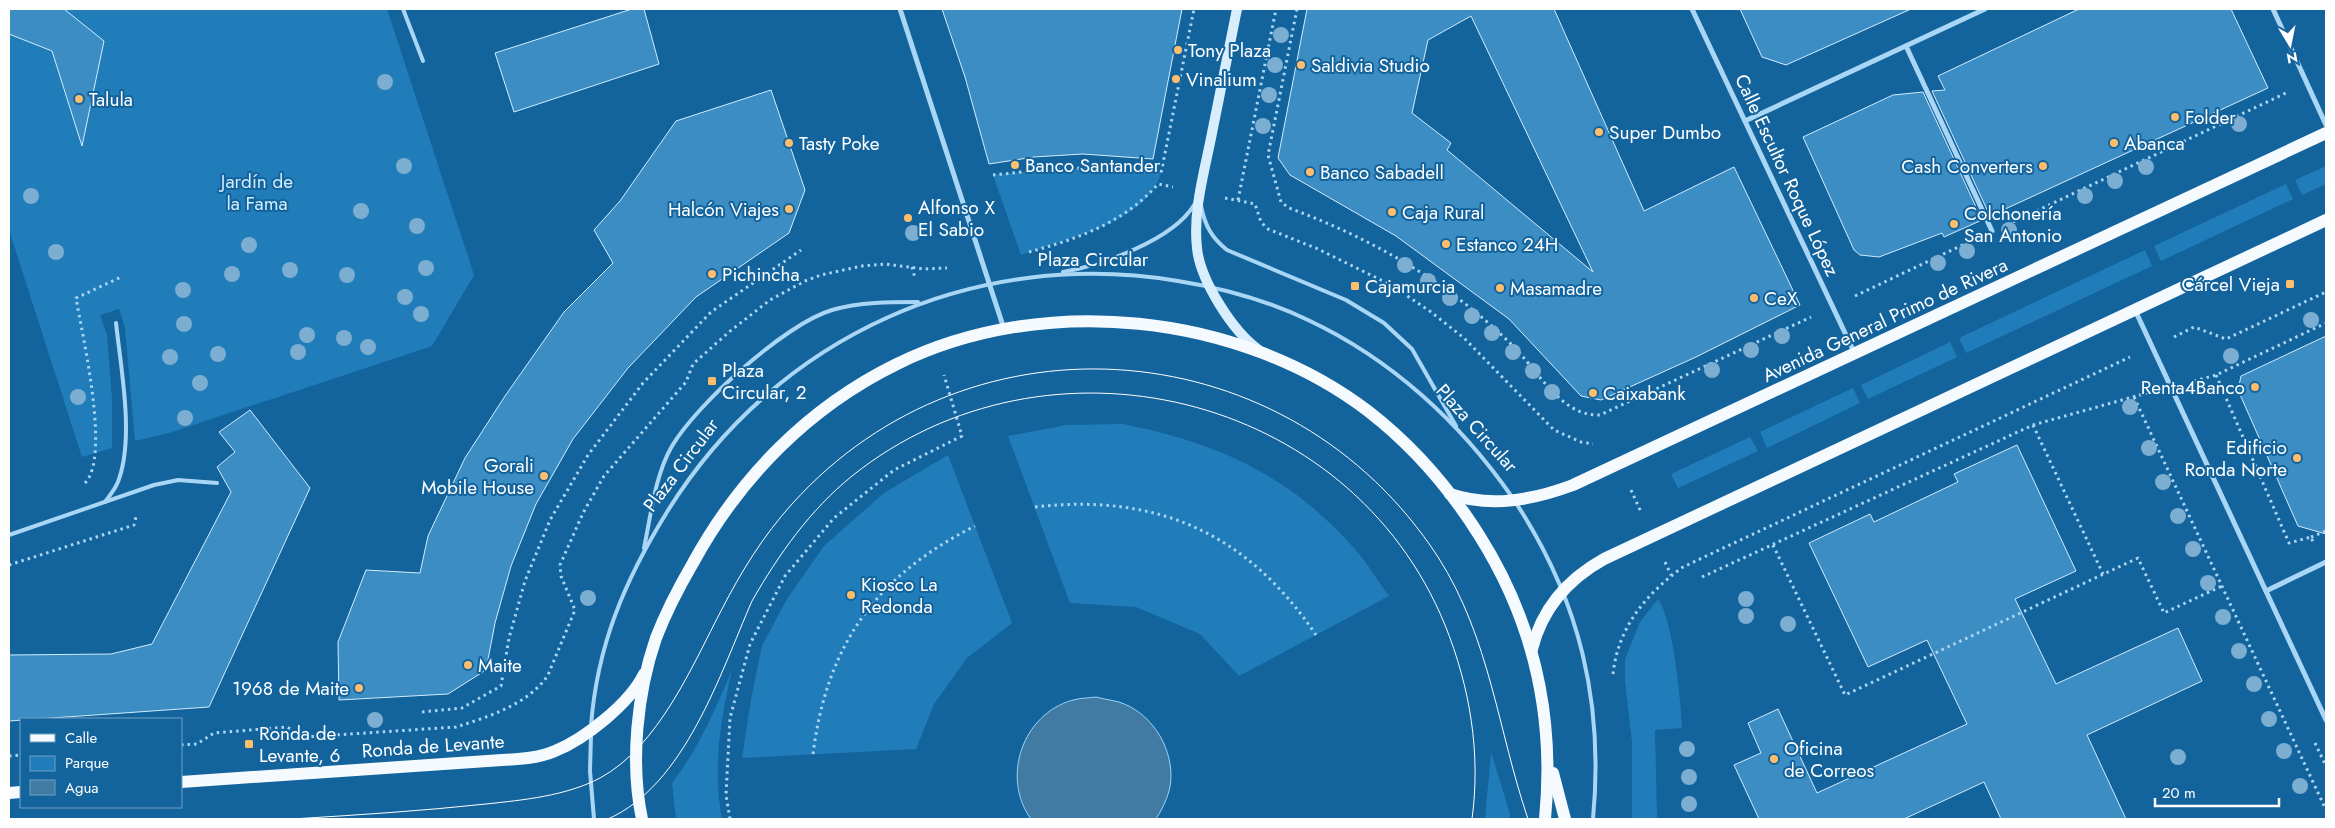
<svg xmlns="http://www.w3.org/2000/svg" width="2335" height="828" viewBox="0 0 2335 828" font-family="Jost,sans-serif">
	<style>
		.green { fill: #217dba }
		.water { fill: #417aa2; stroke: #9ad3f7 }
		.building { fill: #3c8dc4; stroke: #d1ecfe; fill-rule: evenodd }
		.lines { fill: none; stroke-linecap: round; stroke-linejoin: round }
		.path { stroke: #a8d6f4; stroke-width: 3; stroke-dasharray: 2.5 4; stroke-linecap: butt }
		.lane { stroke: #a8d6f4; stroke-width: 4 }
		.street { stroke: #a8d6f4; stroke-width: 5 }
		.secondary { stroke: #d8eefd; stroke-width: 10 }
		.primary { stroke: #f5faff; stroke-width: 12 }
		.tram { stroke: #fff; stroke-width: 1 }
		.tree { fill: #7caed2 }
		.poi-dot { fill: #ffbe6b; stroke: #13639d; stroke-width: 2 }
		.labels { text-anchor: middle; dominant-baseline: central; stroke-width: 4; stroke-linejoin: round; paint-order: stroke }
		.poi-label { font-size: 19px; fill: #fff; stroke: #13639d; text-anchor: start }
		.street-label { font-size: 19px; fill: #fff; stroke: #13639d }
		.park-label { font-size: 19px; fill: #d1ecfe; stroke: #13639d }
	</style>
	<rect width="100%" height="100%" fill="#13639d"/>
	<!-- green -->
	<g class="green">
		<polygon points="9,9 387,9 474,275 432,346 169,433 135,441 125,328 119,309 100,315 107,335 112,399 112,448 82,457 9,230"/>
		<polygon points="2326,166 2326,184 2302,195 2295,180"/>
		<path d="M1085,168L1161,173C1147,223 1063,239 1021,255L993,175L1041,170Z"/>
		<polygon points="2286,184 2293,199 2161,261 2154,246"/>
		<polygon points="2145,250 2152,266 1966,353 1959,338"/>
		<polygon points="1950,342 1957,357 1868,399 1861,385"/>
		<polygon points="1853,388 1860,403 1767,448 1760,432"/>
		<path d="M1123,424C1217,443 1288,474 1353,547C1367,562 1377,580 1389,596L1239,676L1200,634L1136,607L1070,603L1008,436L1067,425Z"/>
		<polygon points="1750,437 1758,451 1678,488 1671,474"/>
		<polygon points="948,455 1012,623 967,658 934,704 916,749 742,758 751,699 762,646 787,599 824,546 884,493"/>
		<path d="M1658,599C1673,619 1681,701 1682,728L1655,730L1657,819H1632V742L1625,681V659L1640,622Z"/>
		<path d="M732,670C721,717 712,771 722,819H676L672,783C699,748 715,710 732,670Z"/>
		<polygon points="1491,752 1510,814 1509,819 1485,819"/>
	</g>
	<!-- water -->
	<path class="water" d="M1096,697C1103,699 1111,700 1119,702C1150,712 1171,744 1171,776C1171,792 1164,806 1156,819H1031C1001,778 1022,714 1073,700C1080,698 1089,698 1096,697Z"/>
	<!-- building -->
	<g class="building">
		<polygon points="9,9 64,9 104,41 82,146 52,51 9,34"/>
		<polygon points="632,9 644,9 659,64 514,112 495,53"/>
		<polygon points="942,9 1182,9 1153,159 1083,154 1034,157 989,164 965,77"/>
		<path d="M1307,9H1554L1644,211L1734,167L1800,305L1696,357L1601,400L1581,396L1509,319L1396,236L1290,175L1278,158ZM1471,16L1593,272L1447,150L1451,143L1412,113L1428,40Z"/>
		<polygon points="1740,9 1911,9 1786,65 1762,57"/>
		<polygon points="2079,9 2231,9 2268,88 1990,216 1932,91 1945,90 1938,76"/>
		<polygon points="771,90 805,190 789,233 696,297 628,368 573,439 536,504 511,566 495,623 486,670 448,694 339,700 338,642 366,570 420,573 428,536 465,458 505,396 564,312 613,263 594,230 620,201 676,121"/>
		<polygon points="1923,92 1982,220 1944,237 1942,233 1879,257 1860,255 1854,250 1803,137 1893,95"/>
		<polygon points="2326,336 2326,534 2298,526 2238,390 2241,376"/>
		<polygon points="250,410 310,488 209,707 9,721 9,655 111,654 152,644 231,492 217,467 235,452 219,432"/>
		<polygon points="2017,445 2076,571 2015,599 2056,684 2178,628 2202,681 2087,735 2126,819 2001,819 1984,782 1904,819 1759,819 1734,765 1761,753 1748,723 1778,709 1817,793 1967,724 1927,640 1868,667 1809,543 1870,514 1874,522 1958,482 1954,474"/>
	</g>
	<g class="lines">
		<!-- path -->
		<g class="path">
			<path d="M1297,9L1268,155L1281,202L1289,208C1373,239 1450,283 1514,347C1538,371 1562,417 1600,415L1811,317"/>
			<polyline points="993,175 1041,170 1085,168 1161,173 1194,9"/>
			<polyline points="1225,198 1255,204 1261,222 1268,229 1318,249 1391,285 1431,312 1464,338 1554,430 1581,442 1593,444"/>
			<polyline points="1238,200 1276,9"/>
			<polyline points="2013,222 2286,93"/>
			<path d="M1029,252C1077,239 1124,223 1158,184L1173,187"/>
			<polyline points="912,267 915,278"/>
			<polyline points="1855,296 1971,241"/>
			<polyline points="2174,337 2194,327 2226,339 2326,292"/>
			<polyline points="2216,375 2289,543 2311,537 2313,542"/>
			<polyline points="2194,381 2216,375 2326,323"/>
			<polyline points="2134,397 2326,810"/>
			<polyline points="2033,425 2103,574"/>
			<path d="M85,483C111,457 82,334 76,298L121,277"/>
			<polyline points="1631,490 1641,512"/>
			<path d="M1035,507C1157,493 1247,533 1316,635"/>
			<polyline points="2311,537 2326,531"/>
			<polyline points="1773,545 1845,695 2138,558 2164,613 2222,586"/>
			<polyline points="1665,562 1671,575"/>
			<polyline points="9,565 134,525 136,517"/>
			<polyline points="1702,577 2033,425 2147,393"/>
			<path d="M1613,674C1618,627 1646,594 1683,567L2130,357"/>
			<polyline points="422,712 462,708 501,686 509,638 525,581 550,520 588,455 643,383 711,312 801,250"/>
			<polyline points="2315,743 2326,766"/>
			<path d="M181,745L197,744L214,733L287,727L305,737L456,727C488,717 529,704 548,675L575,610L561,576L560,565L583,513L604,476L686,382L693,364L729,332L770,300L805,281L821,275L862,266L885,264L924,269L947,268"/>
			<path d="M813,754C827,644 876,576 975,526"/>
			<polyline points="9,756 21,755"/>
			<polyline points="730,819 726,795 730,718 750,644 785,576 834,518 894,470 962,436 944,375"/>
		</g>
		<!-- lane -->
		<g class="lane">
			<polyline points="403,9 423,61"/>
			<path d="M1201,206C1205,226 1212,238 1227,250L1346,300L1384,323L1412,349L1456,426"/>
			<path d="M1063,272C1102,265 1173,240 1194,205"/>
			<path d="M105,502C110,495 117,487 119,479C134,436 121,369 116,323"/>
			<path d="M1516,503C1580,601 1604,703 1593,819"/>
			<polyline points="9,535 154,485 178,480 217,483"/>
			<path d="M644,548C651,515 655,475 672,446C697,404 785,324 832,310C860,302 890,302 918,302"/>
			<path d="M591,726C597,645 625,580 667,512C776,336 974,247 1178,281C1222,288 1268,301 1308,320C1391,359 1460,422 1512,497"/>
			<polyline points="591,735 590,771 594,819"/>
		</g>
		<!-- street -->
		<g class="street">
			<polyline points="900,9 1004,329"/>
			<polyline points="1692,9 1854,352"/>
			<polyline points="2273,9 2326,125"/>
			<polyline points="1906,46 1992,231"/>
			<polyline points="1745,121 1985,9"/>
			<polyline points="2135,310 2326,720"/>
			<polyline points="2266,591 2326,562"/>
		</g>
		<!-- secondary -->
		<path class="secondary" d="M1237,9C1228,53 1219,98 1210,143C1203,177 1193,213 1197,248C1200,280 1233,332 1259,350"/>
		<!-- primary -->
		<g class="primary">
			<path d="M1450,494C1491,508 1533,500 1573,485L2326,133"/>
			<path d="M1532,649C1542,609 1568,579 1604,559L2326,220"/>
			<polyline points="1553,773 1565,819"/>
			<path d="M181,782L502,760C520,759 539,758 555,751C585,739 630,703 644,674"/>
			<polyline points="9,793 21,792"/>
			<path d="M642,819C630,763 637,693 656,638C666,612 679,587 693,563C740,477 809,407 897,364C1043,292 1239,313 1368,411C1412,445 1450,489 1479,535C1534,622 1555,718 1545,819"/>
		</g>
		<!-- tram -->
		<g class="tram">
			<path d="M292,819C357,815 421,811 486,804C523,800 566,796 600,778C659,746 692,666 722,609C741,572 763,536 792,504C973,303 1291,331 1438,557C1490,638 1498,731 1528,819"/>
			<path d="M608,819C685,785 720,674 752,601C779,554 810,510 852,476C1047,320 1350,392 1445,625C1470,687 1481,753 1472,819"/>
		</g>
	</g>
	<!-- trees -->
	<g class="tree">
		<circle cx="1281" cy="35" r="8"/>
		<circle cx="1275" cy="65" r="8"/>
		<circle cx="385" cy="82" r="8"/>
		<circle cx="1269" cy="95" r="8"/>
		<circle cx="2239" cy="124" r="8"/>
		<circle cx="1263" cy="126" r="8"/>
		<circle cx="404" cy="166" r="8"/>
		<circle cx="2146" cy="167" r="8"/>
		<circle cx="2115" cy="181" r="8"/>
		<circle cx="31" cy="196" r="8"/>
		<circle cx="2085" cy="196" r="8"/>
		<circle cx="361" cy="211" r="8"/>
		<circle cx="417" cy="226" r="8"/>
		<circle cx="2009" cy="230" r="8"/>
		<circle cx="913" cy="233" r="8"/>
		<circle cx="249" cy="245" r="8"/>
		<circle cx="1967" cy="251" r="8"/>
		<circle cx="56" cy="252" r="8"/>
		<circle cx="1938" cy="263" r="8"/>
		<circle cx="1405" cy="265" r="8"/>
		<circle cx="426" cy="268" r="8"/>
		<circle cx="290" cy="270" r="8"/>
		<circle cx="232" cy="274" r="8"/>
		<circle cx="347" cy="275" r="8"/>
		<circle cx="1428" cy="281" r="8"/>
		<circle cx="183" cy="290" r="8"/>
		<circle cx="405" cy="297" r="8"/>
		<circle cx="1450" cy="298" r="8"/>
		<circle cx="421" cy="314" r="8"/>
		<circle cx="1472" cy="316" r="8"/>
		<circle cx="2311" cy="320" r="8"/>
		<circle cx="184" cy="324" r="8"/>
		<circle cx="1492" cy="333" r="8"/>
		<circle cx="307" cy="335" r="8"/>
		<circle cx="1782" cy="336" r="8"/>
		<circle cx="344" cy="338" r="8"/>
		<circle cx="368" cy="347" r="8"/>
		<circle cx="1751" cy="350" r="8"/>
		<circle cx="298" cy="352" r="8"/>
		<circle cx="1513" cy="352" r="8"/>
		<circle cx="218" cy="354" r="8"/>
		<circle cx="2231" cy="356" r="8"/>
		<circle cx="170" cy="357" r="8"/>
		<circle cx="1712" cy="370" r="8"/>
		<circle cx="1533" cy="371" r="8"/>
		<circle cx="200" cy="383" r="8"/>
		<circle cx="1552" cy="392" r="8"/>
		<circle cx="78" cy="397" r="8"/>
		<circle cx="2130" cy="407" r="8"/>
		<circle cx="185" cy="418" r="8"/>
		<circle cx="2149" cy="448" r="8"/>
		<circle cx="2163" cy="482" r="8"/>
		<circle cx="2178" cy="516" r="8"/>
		<circle cx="2193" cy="549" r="8"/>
		<circle cx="2208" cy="583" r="8"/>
		<circle cx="588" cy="598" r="8"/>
		<circle cx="1746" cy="599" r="8"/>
		<circle cx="1746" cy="616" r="8"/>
		<circle cx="2223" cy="617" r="8"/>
		<circle cx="1788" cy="624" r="8"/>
		<circle cx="2239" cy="651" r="8"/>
		<circle cx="2254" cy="684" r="8"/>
		<circle cx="2269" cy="719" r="8"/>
		<circle cx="375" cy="720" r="8"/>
		<circle cx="1687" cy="749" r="8"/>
		<circle cx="2284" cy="751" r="8"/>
		<circle cx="2178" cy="757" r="8"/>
		<circle cx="1689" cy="777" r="8"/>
		<circle cx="2300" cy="786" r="8"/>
		<circle cx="1689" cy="804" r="8"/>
	</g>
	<!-- markers -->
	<g class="poi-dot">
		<circle cx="1178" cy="50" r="5"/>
		<circle cx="1301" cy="65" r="5"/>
		<circle cx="1176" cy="79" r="5"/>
		<circle cx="79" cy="99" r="5"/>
		<circle cx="2175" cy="117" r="5"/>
		<circle cx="1599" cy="132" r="5"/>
		<circle cx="789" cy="143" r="5"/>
		<circle cx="2114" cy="143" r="5"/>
		<circle cx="1015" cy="165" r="5"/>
		<circle cx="2043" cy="166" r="5"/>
		<circle cx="1310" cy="172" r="5"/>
		<circle cx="789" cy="209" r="5"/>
		<circle cx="1392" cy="212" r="5"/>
		<circle cx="908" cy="218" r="5"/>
		<circle cx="1954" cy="224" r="5"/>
		<circle cx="1446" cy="244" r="5"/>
		<circle cx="712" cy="274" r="5"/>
		<rect x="2285" y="279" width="10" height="10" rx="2.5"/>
		<rect x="1350" y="281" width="10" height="10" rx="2.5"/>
		<circle cx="1500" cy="288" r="5"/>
		<circle cx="1754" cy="298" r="5"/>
		<rect x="707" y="376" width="10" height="10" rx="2.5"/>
		<circle cx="2255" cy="387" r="5"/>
		<circle cx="1593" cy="393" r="5"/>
		<circle cx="2297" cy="458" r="5"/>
		<circle cx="544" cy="476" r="5"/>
		<circle cx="851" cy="595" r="5"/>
		<circle cx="468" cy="665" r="5"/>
		<circle cx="359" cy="688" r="5"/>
		<rect x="244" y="739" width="10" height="10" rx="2.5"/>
		<circle cx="1774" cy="759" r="5"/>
	</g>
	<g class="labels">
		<!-- poi labels -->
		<g class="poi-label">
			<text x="1188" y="50">Tony Plaza</text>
			<text x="1311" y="65">Saldivia Studio</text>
			<text x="1186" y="79">Vinalium</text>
			<text x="89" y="99">Talula</text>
			<text x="2185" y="117">Folder</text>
			<text x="1609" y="132">Super Dumbo</text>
			<text x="799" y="143">Tasty Poke</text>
			<text x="2124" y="143">Abanca</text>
			<text x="1025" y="165">Banco Santander</text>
			<text x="2033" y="166" text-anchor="end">Cash Converters</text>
			<text x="1320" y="172">Banco Sabadell</text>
			<text x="918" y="207">Alfonso X<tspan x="918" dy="22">El Sabio</tspan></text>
			<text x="779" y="209" text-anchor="end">Halcón Viajes</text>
			<text x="1402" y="212">Caja Rural</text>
			<text x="1964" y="213">Colchonería<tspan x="1964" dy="22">San Antonio</tspan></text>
			<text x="1456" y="244">Estanco 24H</text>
			<text x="722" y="274">Pichincha</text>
			<text x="2280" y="284" text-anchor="end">Cárcel Vieja</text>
			<text x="1365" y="286">Cajamurcia</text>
			<text x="1510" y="288">Masamadre</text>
			<text x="1764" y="298">CeX</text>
			<text x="722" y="370">Plaza<tspan x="722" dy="22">Circular, 2</tspan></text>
			<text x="2245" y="387" text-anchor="end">Renta4Banco</text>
			<text x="1603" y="393">Caixabank</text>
			<text x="2287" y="447" text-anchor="end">Edificio<tspan x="2287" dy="22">Ronda Norte</tspan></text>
			<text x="534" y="465" text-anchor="end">Gorali<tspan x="534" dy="22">Mobile House</tspan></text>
			<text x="861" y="584">Kiosco La<tspan x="861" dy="22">Redonda</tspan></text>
			<text x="478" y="665">Maite</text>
			<text x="349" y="688" text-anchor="end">1968 de Maite</text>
			<text x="259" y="733">Ronda de<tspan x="259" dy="22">Levante, 6</tspan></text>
			<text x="1784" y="748">Oficina<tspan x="1784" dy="22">de Correos</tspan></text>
		</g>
		<!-- street labels -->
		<g class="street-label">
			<text transform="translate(1787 175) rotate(65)">Calle Escultor Roque López</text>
			<text x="1093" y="259">Plaza Circular</text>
			<text transform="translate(1885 320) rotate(-25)">Avenida General Primo de Rivera</text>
			<text transform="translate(1477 428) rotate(48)">Plaza Circular</text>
			<text transform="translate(681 465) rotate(-53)">Plaza Circular</text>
			<text transform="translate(433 746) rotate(-4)">Ronda de Levante</text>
		</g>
		<!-- park labels -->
		<g class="park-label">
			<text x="257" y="181">Jardín de<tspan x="257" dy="22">la Fama</tspan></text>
		</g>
	</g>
	<!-- border -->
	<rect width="2335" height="828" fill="none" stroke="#ffffff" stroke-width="20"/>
	<!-- legend -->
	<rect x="20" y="718" width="162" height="90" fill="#13639d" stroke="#71a1c4"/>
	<rect x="30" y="734" width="25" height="8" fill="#f5faff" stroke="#71a1c4"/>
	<text x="65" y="743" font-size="15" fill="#ffffff">Calle</text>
	<rect x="30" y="756" width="25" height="15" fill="#217dba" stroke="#71a1c4"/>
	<text x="65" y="768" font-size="15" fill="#ffffff">Parque</text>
	<rect x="30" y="780" width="25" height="15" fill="#417aa2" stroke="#71a1c4"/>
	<text x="65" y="793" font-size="15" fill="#ffffff">Agua</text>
	<!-- north arrow -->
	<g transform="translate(2290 45) rotate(170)" stroke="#13639d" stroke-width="4" paint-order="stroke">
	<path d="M0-4L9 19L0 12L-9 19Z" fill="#ffffff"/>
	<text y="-8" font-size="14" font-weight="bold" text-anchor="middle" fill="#ffffff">N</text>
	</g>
	<!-- scale -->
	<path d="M2155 798v8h124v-8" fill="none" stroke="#ffffff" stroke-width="2.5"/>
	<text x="2162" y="798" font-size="15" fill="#ffffff" stroke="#13639d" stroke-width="4" paint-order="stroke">20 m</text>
</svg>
